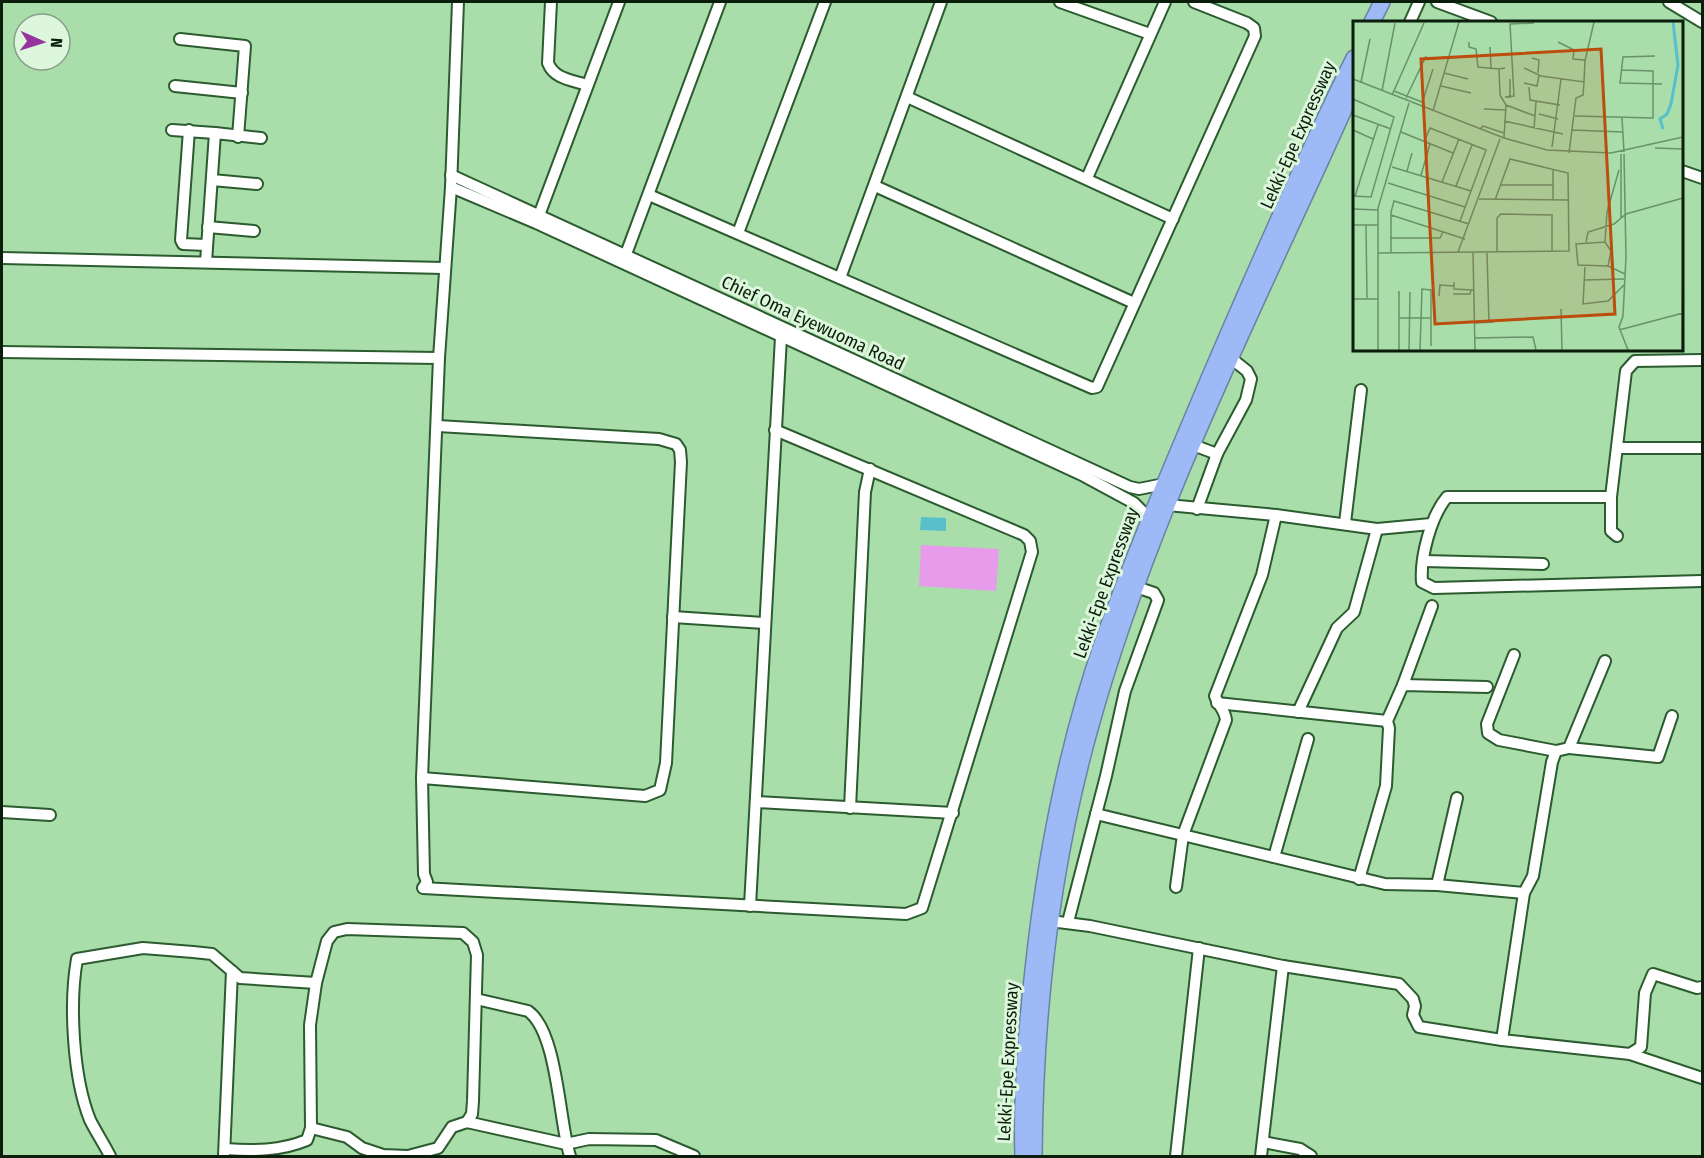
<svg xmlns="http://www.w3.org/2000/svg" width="1704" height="1158" viewBox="0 0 1704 1158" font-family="'Fira Sans Condensed',sans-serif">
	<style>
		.green { fill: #e69cea }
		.water { fill: #57c0cb }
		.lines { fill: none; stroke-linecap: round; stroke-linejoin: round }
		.minor-casing { stroke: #2b5b2e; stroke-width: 14 }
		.highway-casing { stroke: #6a83a4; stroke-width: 18 }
		.minor { stroke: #fff; stroke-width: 10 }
		.highway { stroke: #9ebaf6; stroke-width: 15 }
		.labels { text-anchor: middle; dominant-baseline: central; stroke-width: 6; stroke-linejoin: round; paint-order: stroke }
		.street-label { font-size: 18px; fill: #0a1e0b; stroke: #ddf7dc }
		.inset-river { fill: none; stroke: #57c0cb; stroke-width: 3 }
		.inset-road { fill: none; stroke: #69916a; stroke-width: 1.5 }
		.view { fill: #bc4d0c; fill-opacity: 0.15; stroke: #bc4d0c; stroke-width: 3 }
		.inset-edge { fill: none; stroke: #0a1e0b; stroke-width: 3 }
	</style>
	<rect width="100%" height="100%" fill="#a9ddaa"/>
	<!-- green -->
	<polygon class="green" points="921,545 999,549 996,591 919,586"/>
	<!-- water -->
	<polygon class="water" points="921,517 946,518 946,531 920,530"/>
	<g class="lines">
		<defs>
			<g id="minor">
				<polyline points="458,2 451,187 439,358 422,778 424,874 427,882 423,888 906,914 922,908 1032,552 1030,541 1024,535 775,430"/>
				<path d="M551,2L548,63C554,79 572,80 587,85"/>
				<polyline points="1060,2 1150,34"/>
				<polyline points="1437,2 1491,22"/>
				<polyline points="1669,2 1702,22"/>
				<polyline points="1410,22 1419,2"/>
				<polyline points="180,39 245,46 238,137"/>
				<polyline points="175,86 242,93"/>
				<polyline points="907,97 1173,219"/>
				<polyline points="172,130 215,133"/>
				<polyline points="189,130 181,240 183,244 206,245"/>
				<polyline points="1682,171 1702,178"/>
				<polyline points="451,175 1130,487 1139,489 1164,484"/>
				<polyline points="1087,178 1165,2"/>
				<polyline points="212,180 257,184"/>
				<polyline points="875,186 1134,303"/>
				<polyline points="451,187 536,223 1084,476 1134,503 1149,518"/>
				<polyline points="649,195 1092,388 1097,387 1255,36 1254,28 1247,23 1194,2"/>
				<polyline points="538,218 619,2"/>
				<polyline points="208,227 254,231"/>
				<polyline points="738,233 825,2"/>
				<polyline points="626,254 720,2"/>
				<polyline points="2,258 444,268"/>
				<polyline points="206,262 215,133 261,138"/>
				<polyline points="840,278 941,2"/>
				<polyline points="2,352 439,358"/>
				<polyline points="1193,445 1217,454"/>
				<polyline points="1619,448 1702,448"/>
				<polyline points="1611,497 1626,371 1635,361 1702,360"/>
				<polyline points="1167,505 1276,515 1377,529 1431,524"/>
				<polyline points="1197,509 1217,454 1246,400 1251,379 1247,371 1232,359"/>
				<polyline points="1345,523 1361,390"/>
				<path d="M1617,536L1611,531V497H1447C1431,516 1420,557 1422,582L1434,588L1702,581"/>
				<polyline points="1424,561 1543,564"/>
				<polyline points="673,617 765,623"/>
				<polyline points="1514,655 1487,724 1488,733 1499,740 1556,751"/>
				<polyline points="1605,661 1569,748 1556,751 1552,762 1533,876 1524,893 1502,1040 1630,1054 1641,1047 1645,993 1653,974 1697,988 1702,987"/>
				<polyline points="1403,685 1432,606"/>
				<polyline points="1217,703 1387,721"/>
				<polyline points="1298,712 1337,628 1354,612 1377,529"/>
				<polyline points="1569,748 1658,757 1672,716"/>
				<polyline points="422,778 645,796 660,790 666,763 681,462 680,450 676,444 659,439 438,426"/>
				<polyline points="756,802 953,813"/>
				<polyline points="850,808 865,492 870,469"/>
				<polyline points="2,812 50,815"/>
				<polyline points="1096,814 1385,884 1437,885 1524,893"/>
				<polyline points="1274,857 1308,739"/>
				<polyline points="1359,879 1386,786 1389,728 1387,721 1403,685 1487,687"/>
				<polyline points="1437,885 1457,798"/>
				<path d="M1176,887L1183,835L1226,720C1225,710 1218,705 1215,696L1262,575L1276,515"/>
				<polyline points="750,906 781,337 784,331"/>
				<polyline points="1050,921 1090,926 1283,966 1399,984 1413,999 1415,1006 1413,1015 1419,1027 1502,1040"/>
				<polyline points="1068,922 1106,776 1125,691 1158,600 1154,593 1136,587"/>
				<path d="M476,999L528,1011C558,1032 559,1123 570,1156"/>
				<polyline points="1630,1054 1702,1078"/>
				<polyline points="311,1128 347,1137 362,1148 383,1155 408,1156 438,1148 452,1127 467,1122 566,1144 589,1139 656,1140 694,1156"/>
				<polyline points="1263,1142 1300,1149 1311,1156"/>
				<path d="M225,1149C253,1151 281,1151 307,1140L311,1128L310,1025L316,983L327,941L334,932L347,929L463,933L473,942L477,955L473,1101L472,1114L467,1122"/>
				<path d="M110,1156C104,1144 96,1132 90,1120C73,1078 69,1004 77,959L143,948L193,952L212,954L240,978L316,983"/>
				<polyline points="224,1156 232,971"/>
				<polyline points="1176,1156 1199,948"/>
				<polyline points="1261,1156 1283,966"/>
			</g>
			<g id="highway">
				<polyline points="1372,22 1382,2"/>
				<path d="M1023,1156C1021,1094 1026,1032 1033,970C1045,858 1066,747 1103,641C1135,551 1173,464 1210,376C1256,269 1303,161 1354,58"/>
				<path d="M1034,1156C1035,1013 1052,863 1091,725C1153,503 1261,297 1354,87"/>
			</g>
		</defs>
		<!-- minor casing -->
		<use href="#minor" class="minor-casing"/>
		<!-- highway casing -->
		<use href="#highway" class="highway-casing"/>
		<!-- minor -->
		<use href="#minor" class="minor"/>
		<!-- highway -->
		<use href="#highway" class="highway"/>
	</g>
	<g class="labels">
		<!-- street labels -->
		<g class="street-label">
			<text transform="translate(1298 135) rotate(-66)">Lekki-Epe Expressway</text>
			<text transform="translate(813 323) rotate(25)">Chief Oma Eyewuoma Road</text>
			<text transform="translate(1106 583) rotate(-70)">Lekki-Epe Expressway</text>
			<text transform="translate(1008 1062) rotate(-87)">Lekki-Epe Expressway</text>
		</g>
	</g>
	<!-- overview -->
	<g transform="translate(1353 21)">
		<rect width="330" height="330" fill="#a9ddaa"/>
		<path class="inset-river" d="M310,108L307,98L314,93L318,83L325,44L320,1"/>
		<path class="inset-road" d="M116,21V26L123,28L125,46L146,48M137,26L138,47M302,35L270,36L267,62L309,63M179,37L186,39L185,52M232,40L241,1M171,47L188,55L231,61L232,39L220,38L221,29L205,21M91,52L115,58M0,58L151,117L194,129L258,132L330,116M157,58V77M8,61L17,18M171,62L184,65L186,54M88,65L118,72M176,66L177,79L207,84M29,70L42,2M41,70L69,81M39,74L71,2M152,76L161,75L157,3L181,2M53,77L73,35M0,78L41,96L18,176L0,175M69,82L80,48M153,84L182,95M131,88L152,89M80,90L106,1M186,93L205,98M0,94L38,108M222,95L300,97V50L268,49M269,97L271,131M151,100L210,113M127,108L130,105L151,112M181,108L183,81M0,109L20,118M219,109L270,111M48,111L100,132M151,117L153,84L147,74L146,48L152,47M71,121L77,107L133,129L107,200M199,126L208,58M302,127L330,128M216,132L223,77L230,74L231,61M268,133V198M271,133L273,236L270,295L266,306L275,329M39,146L118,170M54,150L59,132M68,154L77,123M89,161L106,118M35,162L112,186M147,164H200M103,165L119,124M2,175L25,104M126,178L216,179M200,179V148M0,188L25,189M38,194L112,218M0,204H25M13,204L14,277M37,217H87L90,211M233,221L235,211L261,203L273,193L330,177M252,221L254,191L266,149M38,231V191L41,180L116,203M105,231L147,118M144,231V197L148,193L199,194V231M25,232L216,230L215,152L157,138L142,179M120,232L122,329M134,232L136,301M255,245L258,230L252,221L223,223L225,244L255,245L272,253M232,246L230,283L255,280L271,264M231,259L271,258M101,261V268L121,269M46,270V329M100,273H117L118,269M86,275L87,264L101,265M0,278H25M208,288L209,329M46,297H77M122,302L141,301M266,309L330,292M122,317L180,316L183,329M25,329V187L56,82M56,329L57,271M67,329L69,268L78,269V325M329,329L330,213"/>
		<path class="view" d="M248,28L262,293L82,303L68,38Z"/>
		<rect width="330" height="330" class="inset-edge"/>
	</g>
	<!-- border -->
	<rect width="1704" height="1158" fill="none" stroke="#0a1e0b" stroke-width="6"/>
	<!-- north arrow -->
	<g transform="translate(42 42) rotate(93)"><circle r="28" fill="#ddf7dc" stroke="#89a088" stroke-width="1.5"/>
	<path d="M0-4.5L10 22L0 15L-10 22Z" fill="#95349c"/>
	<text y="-9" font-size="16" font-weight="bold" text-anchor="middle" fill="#0a1e0b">N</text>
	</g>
</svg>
